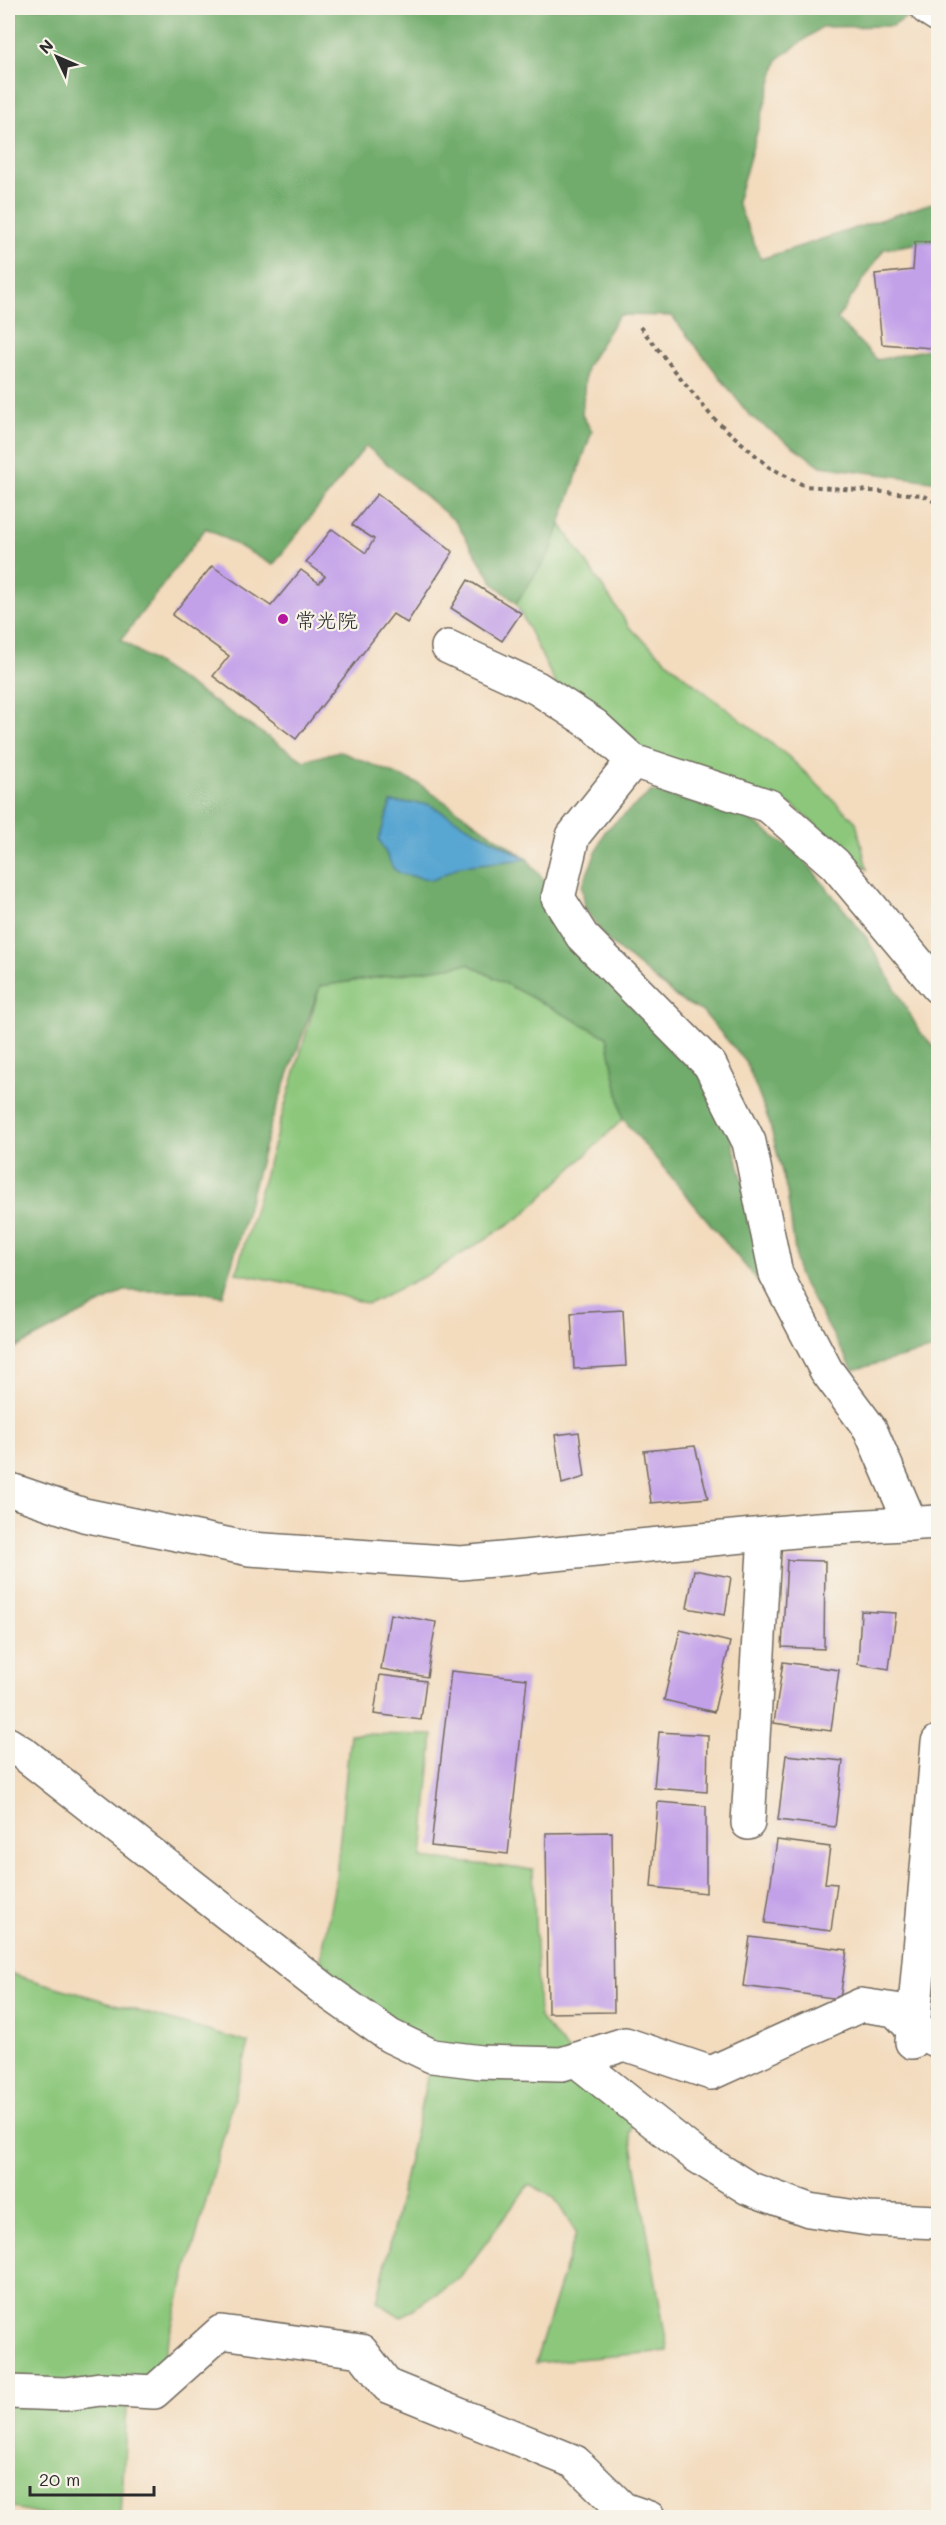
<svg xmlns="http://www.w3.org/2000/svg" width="946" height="2525" viewBox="0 0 946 2525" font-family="Mali,'Klee One',sans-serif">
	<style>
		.green { fill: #8cc77c; stroke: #5c7954; stroke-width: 1.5 }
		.forest { fill: #71ac6c; stroke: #4e6c4c; stroke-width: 1.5 }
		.water { fill: #59a6d2; stroke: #42687e; stroke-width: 1.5 }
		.building { fill: #c3a1e9 }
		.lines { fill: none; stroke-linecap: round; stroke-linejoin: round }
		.minor-casing { stroke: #71695e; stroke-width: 36 }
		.path { stroke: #71695e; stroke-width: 4; stroke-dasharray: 4.5 4.5; stroke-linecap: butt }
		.minor { stroke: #fff; stroke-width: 33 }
		.poi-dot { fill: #b5179e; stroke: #f7f3e8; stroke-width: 2 }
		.labels { text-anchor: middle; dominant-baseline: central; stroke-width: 4.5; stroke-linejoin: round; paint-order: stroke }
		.poi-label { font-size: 21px; fill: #2b2b2b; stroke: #f7f3e8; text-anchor: start }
	</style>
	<rect width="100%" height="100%" fill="#f7f3e8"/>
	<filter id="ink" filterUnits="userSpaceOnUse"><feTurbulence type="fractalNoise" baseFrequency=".0167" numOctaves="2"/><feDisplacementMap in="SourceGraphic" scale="12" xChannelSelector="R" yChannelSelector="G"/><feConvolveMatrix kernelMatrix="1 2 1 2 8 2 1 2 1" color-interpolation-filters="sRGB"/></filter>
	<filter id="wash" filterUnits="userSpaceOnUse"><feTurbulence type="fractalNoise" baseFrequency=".008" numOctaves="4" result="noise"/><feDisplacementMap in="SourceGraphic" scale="24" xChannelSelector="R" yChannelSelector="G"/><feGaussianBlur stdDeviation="1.35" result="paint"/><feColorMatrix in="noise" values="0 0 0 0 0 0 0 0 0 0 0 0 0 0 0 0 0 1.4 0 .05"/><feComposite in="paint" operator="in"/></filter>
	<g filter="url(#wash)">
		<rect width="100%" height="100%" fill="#f3dbbe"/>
		<!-- green -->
		<g class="green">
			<polygon points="560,523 630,628 684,676 789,757 856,822 867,869 793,806 654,768 557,687 516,603 549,553"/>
			<polygon points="468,964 607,1037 623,1119 522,1216 431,1273 368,1304 315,1288 236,1273 320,986"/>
			<polygon points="350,1734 433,1735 422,1858 533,1870 539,2017 576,2060 635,2117 630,2133 668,2351 535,2363 576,2233 554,2197 529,2184 460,2278 401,2317 377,2302 432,2056 317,1979 336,1878"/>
			<polygon points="8,1973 249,2043 154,2392 127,2407 121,2517 57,2517 8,2507"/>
		</g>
		<!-- forest -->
		<g class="forest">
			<polygon points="8,8 920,8 893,26 822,27 778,59 737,202 761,259 938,201 938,240 884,249 837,319 877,360 938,347 938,482 821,466 750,416 672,316 619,315 586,367 582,415 592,431 550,553 516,603 494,584 456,522 366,446 273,565 206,528 121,640 304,761 339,751 419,784 527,859 616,971 718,1089 776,1303 623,1119 607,1037 468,964 320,986 271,1123 223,1296 194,1291 124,1291 8,1352"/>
			<polygon points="652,791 748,818 801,856 866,937 920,1032 938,1051 938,1348 853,1370 798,1274 787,1192 769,1121 746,1062 703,1012 680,1000 607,940 585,908 582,886 605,831"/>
		</g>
		<!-- water -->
		<polygon class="water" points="391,802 428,804 527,859 460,866 433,880 401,874 393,868 379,839"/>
		<g id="blocks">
			<!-- building -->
			<g class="building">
				<polygon points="915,242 938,242 938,305 931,348 882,344 875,274 913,270"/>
				<polygon points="377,494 453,552 407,623 393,614 296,739 213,676 229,656 172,615 212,566 271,606 301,570 319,583 325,576 306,562 332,529 366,553 374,539 352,525"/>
				<polygon points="468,580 521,613 502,641 451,608"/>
				<polygon points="623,1310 626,1366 574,1369 571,1313"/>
				<polygon points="579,1432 585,1477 562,1484 555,1435"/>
				<polygon points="695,1446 708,1498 651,1503 644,1451"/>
				<polygon points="787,1560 825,1561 824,1649 782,1647"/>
				<polygon points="694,1570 731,1577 725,1615 687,1608"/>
				<polygon points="861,1611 896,1613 889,1669 858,1664"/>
				<polygon points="390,1614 436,1622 427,1677 381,1669"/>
				<polygon points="680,1630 730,1642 714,1712 664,1700"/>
				<polygon points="783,1662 839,1670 831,1731 774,1723"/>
				<polygon points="451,1671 527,1679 508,1854 431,1846"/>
				<polygon points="380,1675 426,1681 421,1720 374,1714"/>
				<polygon points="659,1732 708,1735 707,1792 654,1788"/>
				<polygon points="786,1755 843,1761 835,1827 778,1820"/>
				<polygon points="658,1802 706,1806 706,1893 651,1887"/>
				<polygon points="612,1832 614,2012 548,2013 546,1833"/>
				<polygon points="777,1840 830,1847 825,1883 837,1884 831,1931 765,1923"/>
				<polygon points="750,1937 847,1950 840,1999 743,1986"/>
				<polygon points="938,2098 938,2114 933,2112"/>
			</g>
		</g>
	</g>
	<g filter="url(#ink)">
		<use href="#blocks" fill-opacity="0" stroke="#71695e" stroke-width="1.5"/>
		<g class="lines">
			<defs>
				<g id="minor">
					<polyline points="927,8 938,15"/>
					<polyline points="448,647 537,688 594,725 633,761"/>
					<polyline points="8,1489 84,1515 250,1549 461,1563 817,1529 938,1522"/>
					<polyline points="911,1524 870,1429 826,1370 776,1274 749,1142 710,1065 582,936 558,898 573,836 633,761 769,806 835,864 938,987"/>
					<polyline points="8,1744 24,1754 325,1990 390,2036 432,2056 481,2062 562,2064 625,2044 711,2073 861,2005 895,2010 913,2029 938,2041"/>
					<polyline points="748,1823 765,1534"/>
					<polyline points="912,2042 938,1742"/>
					<polyline points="576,2060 697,2156 748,2188 809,2210 869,2219 938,2222"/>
					<polyline points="8,2392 66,2394 100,2389 154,2392 221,2332 361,2351 388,2386 575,2462 623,2509 649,2518"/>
				</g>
			</defs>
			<!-- minor casing -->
			<use href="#minor" class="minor-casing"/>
			<!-- path -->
			<polyline class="path" points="640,327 712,417 769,467 805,486 923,495 938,504"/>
			<!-- minor -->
			<use href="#minor" class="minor"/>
		</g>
	</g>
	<!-- markers -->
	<circle class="poi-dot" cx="283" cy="619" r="6"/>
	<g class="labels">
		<!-- poi labels -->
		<g class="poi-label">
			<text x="295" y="619">常光院</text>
		</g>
	</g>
	<!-- margin -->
	<rect width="946" height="2525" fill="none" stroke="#f7f3e8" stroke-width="30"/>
	<!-- north arrow -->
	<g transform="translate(57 57) rotate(314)" stroke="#f7f3e8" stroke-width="4.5" paint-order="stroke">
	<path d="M0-4.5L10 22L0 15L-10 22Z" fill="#2b2b2b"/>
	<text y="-9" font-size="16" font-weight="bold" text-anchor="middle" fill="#2b2b2b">N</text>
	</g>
	<!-- scale -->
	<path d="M30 2486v9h124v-9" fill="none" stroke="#2b2b2b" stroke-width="3"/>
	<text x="39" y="2486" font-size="18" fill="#2b2b2b" stroke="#f7f3e8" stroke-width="4.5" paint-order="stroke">20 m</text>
</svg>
